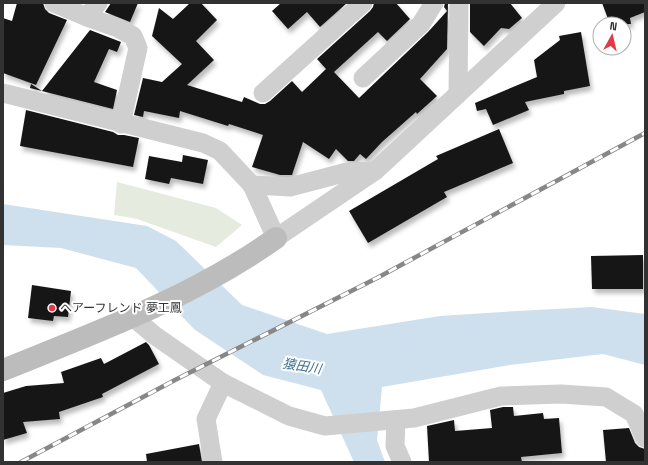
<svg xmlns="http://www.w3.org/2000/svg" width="648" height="465" viewBox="0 0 648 465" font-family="'Space Grotesk','Noto Sans JP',sans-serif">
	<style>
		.green { fill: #e5ebde }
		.water { fill: #cee0ed }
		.building { fill: #191919; filter: url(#shadow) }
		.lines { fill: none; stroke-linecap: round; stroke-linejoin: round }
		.street { stroke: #cfcfcf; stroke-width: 19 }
		.secondary { stroke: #bcbcbc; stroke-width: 22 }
		.rail-casing { stroke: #878787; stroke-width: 4.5 }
		.rail { stroke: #fff; stroke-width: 3; stroke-dasharray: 9; stroke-linecap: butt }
		.poi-dot { fill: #e13c45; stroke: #fff; stroke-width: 1.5 }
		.labels { text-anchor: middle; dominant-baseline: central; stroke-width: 4; stroke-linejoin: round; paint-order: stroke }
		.poi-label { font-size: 12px; fill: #323232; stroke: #fff; text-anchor: start }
		.water-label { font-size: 13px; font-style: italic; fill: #417293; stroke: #fff }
	</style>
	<defs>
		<filter id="shadow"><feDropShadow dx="2.5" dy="4.5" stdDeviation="2" flood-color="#0004"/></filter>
	</defs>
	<rect width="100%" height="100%" fill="#fff"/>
	<!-- green -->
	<polygon class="green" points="117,182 216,208 242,225 216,247 137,219 114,215"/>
	<!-- water -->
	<polygon class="water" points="3,204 147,226 176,241 242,305 327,334 440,316 517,311 592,307 645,314 645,365 603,354 510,365 382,387 377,440 385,462 354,462 321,390 263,375 195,330 136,268 61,248 3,245"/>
	<!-- building -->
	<g class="building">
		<polygon points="17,3 43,3 45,9 49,13 67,20 36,85 3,73 3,18 12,21"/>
		<polygon points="111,3 138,3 130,22 105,12"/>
		<polygon points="190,3 201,3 217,20 196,41 214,60 187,85 242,102 244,97 260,104 265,104 270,101 292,81 302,92 326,69 317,59 370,11 373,7 374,3 396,3 410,19 387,41 378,32 334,72 359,98 428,32 447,11 444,7 445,3 448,3 447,49 420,79 437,96 417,114 416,112 382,142 366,159 360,154 354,161 348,161 336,149 329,159 303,142 292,175 280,175 252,167 263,135 229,124 228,126 180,111 179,118 144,111 143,117 134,115 143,78 162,82 182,64 152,36 159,8 173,19"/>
		<polygon points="281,3 347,3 320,27 307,12 288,29 272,11"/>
		<polygon points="470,3 510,3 522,18 509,29 501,28 484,46 470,32"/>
		<polygon points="602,3 645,3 645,12 630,18 631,24 610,24"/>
		<polygon points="90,30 121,42 117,52 109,49 94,82 117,90 113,109 30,88 31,84 42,91"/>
		<polygon points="581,32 590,86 564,91 564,94 525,102 529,110 493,125 486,109 477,111 475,103 537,77 534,60 560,40 559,36"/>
		<polygon points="26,110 113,132 118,135 124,135 139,138 133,167 20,146"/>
		<polygon points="499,129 513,163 444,192 447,197 368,243 349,211 438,159 436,156"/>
		<polygon points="183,155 208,160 203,184 171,178 169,184 145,179 149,156 182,162"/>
		<polygon points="643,255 643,289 592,289 591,256"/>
		<polygon points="32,285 71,291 68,317 54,316 53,321 28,318"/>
		<polygon points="146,342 149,345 159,364 102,394 103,397 59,412 60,419 23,422 27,433 3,440 3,393 26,386 64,383 61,372 101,358 104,364"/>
		<polygon points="503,407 513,407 514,416 543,413 544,419 559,418 562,453 521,457 522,462 429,462 427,426 454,420 455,431 492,428 490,410"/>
		<polygon points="629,428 635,443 639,447 645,449 645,462 606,462 603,430"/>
		<polygon points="199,444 202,462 147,462 146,454"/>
	</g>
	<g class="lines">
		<!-- street -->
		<g class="street">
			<polyline points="54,3 87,17 98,3"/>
			<polyline points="87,17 118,28 133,36 138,48 121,124"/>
			<polyline points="363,78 421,24 434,3"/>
			<polyline points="3,93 203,143 220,151 252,185 290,187 347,172 375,171"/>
			<polyline points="263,93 363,3"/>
			<polyline points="458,94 459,3"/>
			<polyline points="252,185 276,238 375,171 556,3"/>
			<polyline points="133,317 154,335 223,383 289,416 325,426 414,418 501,396 561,394 606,397 634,414 645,438"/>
			<polyline points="396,420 395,446 402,462"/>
			<polyline points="213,462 206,419 223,383"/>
		</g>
		<!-- secondary -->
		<path class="secondary" d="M3,370C97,332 193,297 276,238"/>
		<defs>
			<polyline id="rail" points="21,462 175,380 377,278 645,133"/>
		</defs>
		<!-- rail casing -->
		<use href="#rail" class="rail-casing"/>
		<!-- rail -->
		<use href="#rail" class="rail"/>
	</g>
	<!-- markers -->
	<circle class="poi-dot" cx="52" cy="308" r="4"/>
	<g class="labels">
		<!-- poi labels -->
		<g class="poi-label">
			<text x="60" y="308">ヘアーフレンド 夢工鳳</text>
		</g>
		<!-- water labels -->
		<g class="water-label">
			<text transform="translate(302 366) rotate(9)">猿田川</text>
		</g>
	</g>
	<!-- border -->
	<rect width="648" height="465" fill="none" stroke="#323232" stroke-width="8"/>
	<!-- north arrow -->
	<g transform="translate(612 36) rotate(8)"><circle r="19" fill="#ffffff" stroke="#adadad"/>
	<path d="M0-3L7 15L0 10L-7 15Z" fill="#e13c45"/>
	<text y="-6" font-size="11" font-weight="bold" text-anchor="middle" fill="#323232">N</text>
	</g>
</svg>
